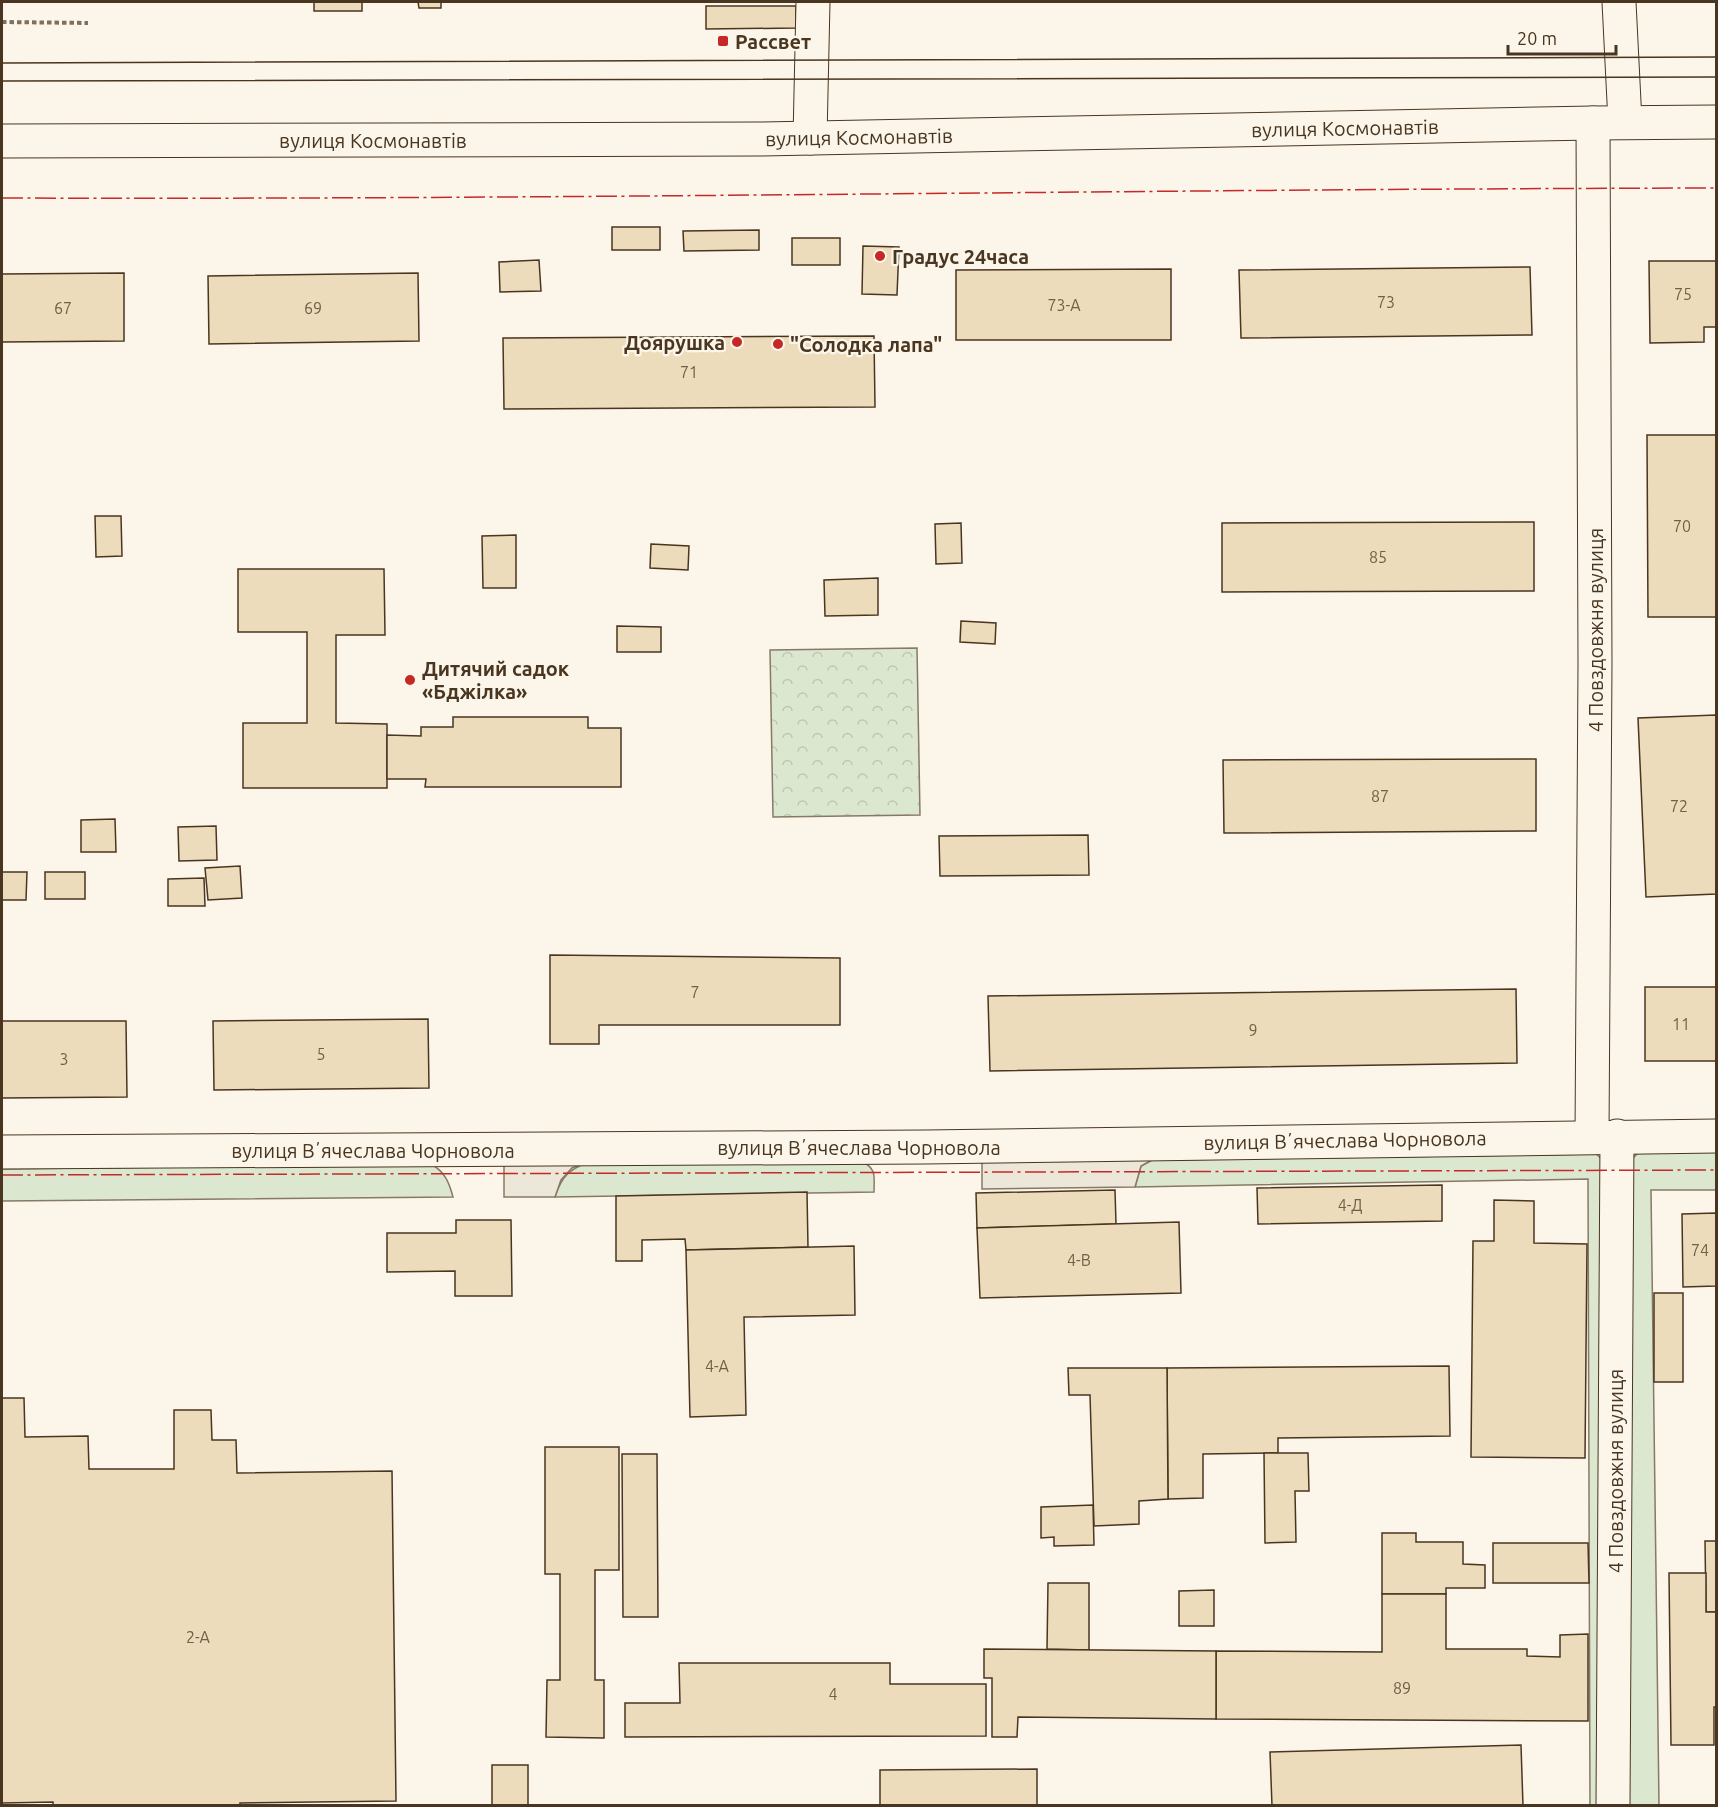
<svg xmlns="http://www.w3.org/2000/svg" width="1718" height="1807" viewBox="0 0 1718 1807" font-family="Ubuntu,sans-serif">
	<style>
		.grass { fill: #dce7d0; stroke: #887966; stroke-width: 1.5 }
		.forest { fill: url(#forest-crowns); stroke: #887966; stroke-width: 1.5 }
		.parking { fill: #ede7d9; stroke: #887966; stroke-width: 1.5 }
		.building { fill: #ecdcbc; stroke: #4a3520; stroke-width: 1.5 }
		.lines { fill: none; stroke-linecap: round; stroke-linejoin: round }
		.minor-casing { stroke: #4a3520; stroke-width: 35 }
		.major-casing { stroke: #4a3520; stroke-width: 35 }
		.path { stroke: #7f6f5c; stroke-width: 4; stroke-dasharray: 4.5 3; stroke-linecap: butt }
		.minor { stroke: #fbf6e9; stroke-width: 33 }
		.major { stroke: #fbf6e9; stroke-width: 33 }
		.tram { stroke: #4a3520; stroke-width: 1.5 }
		.power { stroke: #c62828; stroke-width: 1.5; stroke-dasharray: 21 4.5 3 4.5; stroke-linecap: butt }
		.poi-dot { fill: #c62828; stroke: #fbf6e9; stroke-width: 2 }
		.labels { text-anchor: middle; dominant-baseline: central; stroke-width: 4.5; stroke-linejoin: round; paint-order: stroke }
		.number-label { font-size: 16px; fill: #725f47 }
		.poi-label { font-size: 20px; font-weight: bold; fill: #4a3520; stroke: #fbf6e9; text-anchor: start }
		.street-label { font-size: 20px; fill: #4a3520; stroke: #fbf6e9 }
	</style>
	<defs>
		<pattern id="forest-crowns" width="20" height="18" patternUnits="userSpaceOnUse" patternTransform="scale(1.5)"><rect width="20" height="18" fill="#dce7d0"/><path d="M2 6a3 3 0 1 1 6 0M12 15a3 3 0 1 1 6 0" fill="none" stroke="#bec7b2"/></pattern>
	</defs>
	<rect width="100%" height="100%" fill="#fbf6e9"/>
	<!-- grass -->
	<g class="grass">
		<polygon points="1716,1146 1716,1190 1651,1190 1659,1805 1625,1806 1631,1160 1641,1150"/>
		<polygon points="1596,1154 1603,1160 1602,1805 1590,1805 1588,1179 1135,1187 1141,1166 1152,1160"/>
		<path d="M590,1161H862C877,1170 874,1175 874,1192L555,1197C562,1175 569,1170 590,1161Z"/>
		<path d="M431,1164C445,1172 449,1182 453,1197L2,1201V1169Z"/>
	</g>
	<!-- forest -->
	<polygon class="forest" points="917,648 920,815 773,817 770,650"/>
	<!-- parking -->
	<g class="parking">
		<polygon points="982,1160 1152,1160 1141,1166 1135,1187 982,1189"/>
		<polygon points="590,1161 572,1168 561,1180 555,1197 504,1197 504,1162"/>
	</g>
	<!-- building -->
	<g class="building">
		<rect x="314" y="2" width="48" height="9"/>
		<polygon points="418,2 441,2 441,8 419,8"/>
		<polygon points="706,6 796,6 796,28 706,29"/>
		<rect x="612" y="227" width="48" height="23"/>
		<polygon points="759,230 759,250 684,251 683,231"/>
		<rect x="792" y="238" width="48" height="27"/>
		<polygon points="863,246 899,247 897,295 862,294"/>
		<polygon points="539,260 541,291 500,292 499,262"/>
		<polygon points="1649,261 1716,261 1716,327 1704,327 1704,342 1650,343"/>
		<polygon points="1530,267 1532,335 1241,338 1239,270"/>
		<polygon points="1171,269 1171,340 956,340 956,270"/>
		<polygon points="124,273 124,341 2,342 2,274"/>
		<polygon points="418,273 419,341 209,344 208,276"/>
		<polygon points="874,336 875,407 504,409 503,338"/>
		<polygon points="1647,435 1716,435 1716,617 1648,617"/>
		<polygon points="95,516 121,516 122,556 96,557"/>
		<polygon points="1534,522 1534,591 1222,592 1222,523"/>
		<polygon points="961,523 962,563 936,564 935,524"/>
		<polygon points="516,535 516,588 483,588 482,536"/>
		<polygon points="651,544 689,546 688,570 650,568"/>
		<polygon points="238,569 384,569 385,635 336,635 336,723 387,724 387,788 243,788 243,723 307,723 307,632 238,632"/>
		<polygon points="878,578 878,615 825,616 824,580"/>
		<polygon points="961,621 996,623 995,644 960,642"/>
		<polygon points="617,626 661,627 661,652 617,652"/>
		<polygon points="1716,715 1716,894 1646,897 1638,718"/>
		<polygon points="453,717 588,717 588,728 621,728 621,787 425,787 426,779 387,779 387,735 421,736 421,727 453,727"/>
		<polygon points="1536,759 1536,831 1224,833 1223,760"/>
		<polygon points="115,819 116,852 81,852 81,820"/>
		<polygon points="216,826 217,860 179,861 178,827"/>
		<polygon points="1088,835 1089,875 940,876 939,836"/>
		<polygon points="240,866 242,898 208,900 205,868"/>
		<polygon points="2,872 27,872 26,900 2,900"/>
		<rect x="45" y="872" width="40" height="27"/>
		<polygon points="204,878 205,906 168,906 168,879"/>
		<polygon points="550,955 840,958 840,1025 599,1025 599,1044 550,1044"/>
		<rect x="1645" y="987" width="71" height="74"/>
		<polygon points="1516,989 1517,1063 990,1071 988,996"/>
		<polygon points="428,1019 429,1088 214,1090 213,1021"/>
		<polygon points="2,1021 126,1021 127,1097 2,1098"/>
		<polygon points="1442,1185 1442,1221 1258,1224 1257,1188"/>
		<polygon points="1115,1190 1116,1224 977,1228 976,1193"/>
		<polygon points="807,1192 808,1247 686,1250 685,1239 642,1240 642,1261 616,1261 616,1196"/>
		<polygon points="1494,1200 1534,1201 1534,1243 1587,1244 1585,1458 1471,1457 1473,1241 1494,1241"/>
		<polygon points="1716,1213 1716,1286 1683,1287 1682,1214"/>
		<polygon points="456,1220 511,1220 512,1296 455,1296 455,1271 387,1272 387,1233 456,1233"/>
		<polygon points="1179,1222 1181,1293 980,1298 977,1228"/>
		<polygon points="854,1246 855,1315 744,1317 746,1415 690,1417 686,1250"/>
		<rect x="1654" y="1293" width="29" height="89"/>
		<polygon points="1449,1366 1450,1436 1278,1438 1278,1453 1203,1454 1203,1498 1168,1499 1167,1368"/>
		<polygon points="1068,1368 1167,1368 1168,1499 1139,1501 1139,1524 1094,1526 1090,1395 1069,1395"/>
		<polygon points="2,1398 24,1398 25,1437 88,1436 89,1469 174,1469 174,1410 211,1410 212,1440 236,1440 237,1473 392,1471 396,1801 240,1803 240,1806 53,1806 53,1802 2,1803"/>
		<polygon points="545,1447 619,1447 619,1570 595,1570 595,1680 604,1680 604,1738 546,1737 547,1680 560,1680 560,1574 545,1574"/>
		<polygon points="1264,1453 1308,1453 1309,1491 1295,1491 1296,1542 1265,1543"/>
		<polygon points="622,1454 657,1454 658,1617 623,1617"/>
		<polygon points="1093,1505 1094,1545 1054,1546 1054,1537 1041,1538 1041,1507"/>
		<polygon points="1382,1533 1416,1533 1416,1542 1463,1542 1463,1564 1485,1565 1485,1588 1446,1588 1446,1594 1382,1594"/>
		<polygon points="1705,1541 1716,1541 1716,1612 1706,1612"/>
		<polygon points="1493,1543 1588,1543 1589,1583 1493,1583"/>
		<polygon points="1669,1573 1706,1573 1706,1612 1716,1612 1716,1707 1714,1707 1714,1745 1671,1745"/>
		<polygon points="1048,1583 1089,1583 1089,1650 1047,1649"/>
		<polygon points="1214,1590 1214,1626 1179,1626 1179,1591"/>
		<polygon points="1382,1594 1446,1594 1446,1649 1527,1649 1527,1656 1560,1657 1560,1635 1588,1634 1588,1721 1216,1719 1216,1651 1382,1652"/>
		<polygon points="984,1649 1216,1651 1216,1719 1018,1717 1017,1737 992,1737 992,1678 984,1678"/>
		<polygon points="679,1663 890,1663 890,1684 986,1684 986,1736 625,1737 625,1703 680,1703"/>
		<polygon points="1521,1745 1523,1806 1272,1806 1270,1752"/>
		<rect x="492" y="1765" width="36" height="41"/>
		<polygon points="1037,1769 1037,1806 880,1806 880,1770"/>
	</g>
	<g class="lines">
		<defs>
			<g id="minor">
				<polyline points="1619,2 1625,122"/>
				<polyline points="810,138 813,2"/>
				<polyline points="1592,1137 1595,663 1593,123"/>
				<polyline points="2,1152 925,1147 1716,1136"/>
				<polyline points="1613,1806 1617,1136"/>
			</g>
			<polyline id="major" points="2,141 758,139 1593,123 1716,122"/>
		</defs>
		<!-- minor casing -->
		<use href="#minor" class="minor-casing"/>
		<!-- major casing -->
		<use href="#major" class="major-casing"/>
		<!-- path -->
		<polyline class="path" points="2,22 88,23"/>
		<!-- minor -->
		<use href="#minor" class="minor"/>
		<!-- major -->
		<use href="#major" class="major"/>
		<!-- tram -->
		<g class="tram">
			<polyline points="2,63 1716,57"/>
			<polyline points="2,81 1716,77"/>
		</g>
		<!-- power -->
		<g class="power">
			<path d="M2,198C573,200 1145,189 1716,188"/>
			<polyline points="2,1175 1716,1170"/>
		</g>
	</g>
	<!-- markers -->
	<g class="poi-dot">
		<rect x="717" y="35" width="12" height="12" rx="3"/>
		<circle cx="880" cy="256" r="6"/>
		<circle cx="737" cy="342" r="6"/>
		<circle cx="778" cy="344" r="6"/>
		<circle cx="410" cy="680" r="6"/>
	</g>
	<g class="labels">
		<!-- number labels -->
		<g class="number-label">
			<text x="1683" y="294">75</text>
			<text x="1386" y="302">73</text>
			<text x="1064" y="305">73-А</text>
			<text x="63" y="308">67</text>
			<text x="313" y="308">69</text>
			<text x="689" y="372">71</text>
			<text x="1682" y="526">70</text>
			<text x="1378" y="557">85</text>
			<text x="1380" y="796">87</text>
			<text x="1679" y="806">72</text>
			<text x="695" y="992">7</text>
			<text x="1681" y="1024">11</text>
			<text x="1253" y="1030">9</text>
			<text x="321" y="1054">5</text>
			<text x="64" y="1059">3</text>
			<text x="1350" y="1205">4-Д</text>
			<text x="1700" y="1250">74</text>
			<text x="1079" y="1260">4-В</text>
			<text x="717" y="1366">4-А</text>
			<text x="198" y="1637">2-А</text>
			<text x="1402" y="1688">89</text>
			<text x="833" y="1694">4</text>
		</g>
		<!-- poi labels -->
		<g class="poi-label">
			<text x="735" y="41">Рассвет</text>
			<text x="892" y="256">Градус 24часа</text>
			<text x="725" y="342" text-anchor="end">Доярушка</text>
			<text x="790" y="344">"Солодка лапа"</text>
			<text x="422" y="668">Дитячий садок<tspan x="422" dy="23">«Бджілка»</tspan></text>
		</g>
		<!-- street labels -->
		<g class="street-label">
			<text transform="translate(1345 128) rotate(-1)">вулиця Космонавтів</text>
			<text transform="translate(859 137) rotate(-1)">вулиця Космонавтів</text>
			<text x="373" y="140">вулиця Космонавтів</text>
			<text transform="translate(1595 630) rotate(-90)">4 Повздовжня вулиця</text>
			<text transform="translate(1345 1140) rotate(-1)">вулиця Вʼячеслава Чорновола</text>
			<text x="859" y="1147">вулиця Вʼячеслава Чорновола</text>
			<text x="373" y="1150">вулиця Вʼячеслава Чорновола</text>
			<text transform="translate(1615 1471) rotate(-90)">4 Повздовжня вулиця</text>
		</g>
	</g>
	<!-- border -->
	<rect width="1718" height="1807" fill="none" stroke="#4a3520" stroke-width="6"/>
	<!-- scale -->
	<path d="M1508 45v9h108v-9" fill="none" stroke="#4a3520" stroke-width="3"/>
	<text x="1517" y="45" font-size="18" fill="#4a3520" stroke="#fbf6e9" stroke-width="4.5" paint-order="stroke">20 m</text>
</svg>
